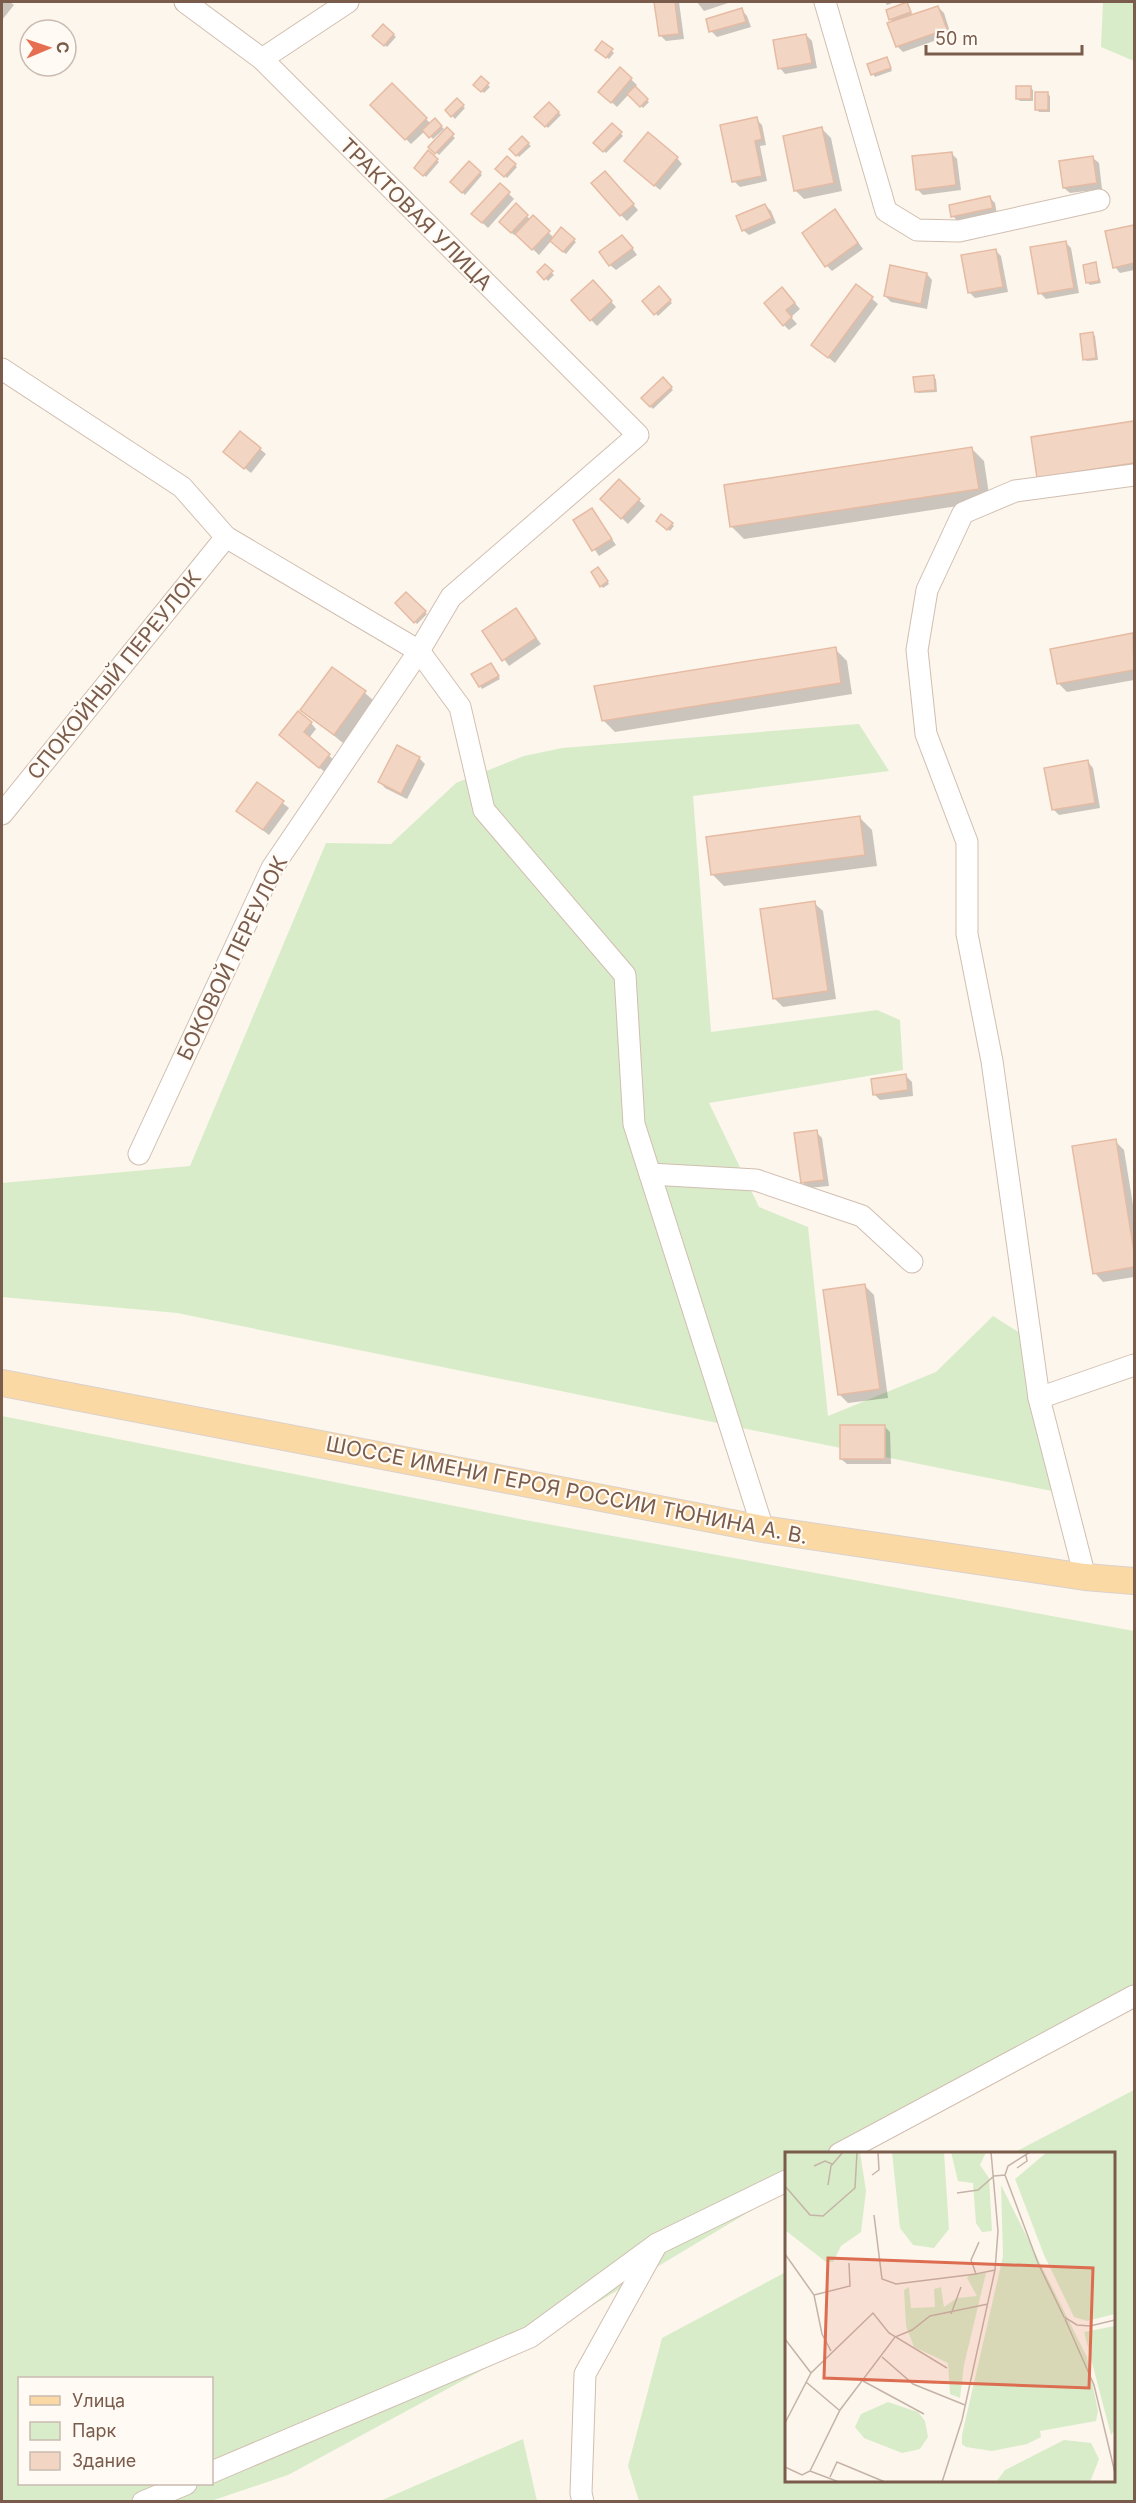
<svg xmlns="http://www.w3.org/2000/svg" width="1136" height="2503" viewBox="0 0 1136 2503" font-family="Inter,sans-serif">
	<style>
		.green { fill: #d8ecc9; fill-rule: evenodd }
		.shadow { fill: #0003 }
		.building { fill: #f3d5c3; stroke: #e6bba3; stroke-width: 1.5 }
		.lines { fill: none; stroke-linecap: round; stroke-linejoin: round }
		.minor-casing { stroke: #d1beb0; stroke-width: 23 }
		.major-casing { stroke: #dad1cd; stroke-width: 28 }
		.minor { stroke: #fff; stroke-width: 21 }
		.major { stroke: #fbd9a5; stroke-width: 26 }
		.labels { text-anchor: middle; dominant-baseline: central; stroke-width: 4.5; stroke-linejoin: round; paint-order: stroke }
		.street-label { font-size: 21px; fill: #7a5c4d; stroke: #fffaf3 }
		.inset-road { fill: none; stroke: #c5b3a7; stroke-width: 1.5 }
		.view { fill: #dc6d51; fill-opacity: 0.15; stroke: #dc6d51; stroke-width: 3 }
		.inset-edge { fill: none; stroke: #7a5c4d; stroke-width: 3 }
	</style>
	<rect width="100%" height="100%" fill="#fdf6ec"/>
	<!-- green -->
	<g class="green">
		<polygon points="1103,2 1134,2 1134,61 1101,47"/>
		<polygon points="859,724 889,771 693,796 711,1032 877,1010 900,1020 903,1070 709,1103 759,1207 808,1227 828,1416 936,1372 993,1316 1034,1342 1052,1491 177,1313 2,1297 2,1183 190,1166 326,843 391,844 456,783 524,756 562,748"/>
		<path d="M2,1416L525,1520L1134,1631V1987L848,2153L786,2154V2190L499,2361L288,2475L211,2501H2ZM20,2378H212V2484H20Z"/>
		<polygon points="1134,2090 1134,2501 639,2501 628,2466 662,2338 786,2272 786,2480 1114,2480 1114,2154 1013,2153"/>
		<polygon points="523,2439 537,2501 380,2501"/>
	</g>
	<!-- shadow -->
	<g class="shadow">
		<polygon points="2,2 10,2 14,5 2,20"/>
		<polygon points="656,2 679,2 684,39 666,41 661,36"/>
		<polygon points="697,2 731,2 704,11"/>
		<polygon points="885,2 895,2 887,5"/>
		<polygon points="907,4 913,16 938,7 944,13 951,35 903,52 897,46 894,23 890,19"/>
		<polygon points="742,10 747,16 751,27 717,37 711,31"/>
		<polygon points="384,26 396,37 387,47 375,36"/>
		<polygon points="806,35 812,41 817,68 785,74 780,68"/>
		<polygon points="603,43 614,53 609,59 597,50"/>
		<polygon points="887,59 892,71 875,77 873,74"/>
		<polygon points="620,69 637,85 635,87 649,102 643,108 629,94 617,107 606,97"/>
		<polygon points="481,78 490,87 484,93 475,85"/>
		<polygon points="392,85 431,124 435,120 444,129 433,139 425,131 411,144 372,105"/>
		<polygon points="1030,87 1033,90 1033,101 1020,101 1017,98"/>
		<polygon points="1047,93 1050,96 1050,112 1039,112 1037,109"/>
		<polygon points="457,100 465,108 455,119 447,110"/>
		<polygon points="549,104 561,115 548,128 537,117"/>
		<polygon points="756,119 762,125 766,145 760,146 767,181 740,187 734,181"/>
		<polygon points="612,125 623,136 606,153 595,142"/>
		<polygon points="822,129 831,138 842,191 804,199 795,190"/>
		<polygon points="447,130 455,138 439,155 430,147"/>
		<polygon points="522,138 531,146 519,157 511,149"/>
		<polygon points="428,153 439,162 426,177 416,168"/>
		<polygon points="951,153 957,159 961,190 923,195 917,189"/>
		<polygon points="507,158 517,167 507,178 497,169"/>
		<polygon points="677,158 682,164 660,190 632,167"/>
		<polygon points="1093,158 1099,163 1102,189 1070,193 1064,188"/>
		<polygon points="469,163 482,175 465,195 452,182"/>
		<polygon points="611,179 638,210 627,221 621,215"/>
		<polygon points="500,185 514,199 488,228 473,214"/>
		<polygon points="990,198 995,203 997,214 958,222 953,216"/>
		<polygon points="765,205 771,211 776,223 749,235 743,230"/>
		<polygon points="516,206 531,220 533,217 554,238 561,229 576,242 566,254 551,241 539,255 516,233 514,235 501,222"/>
		<polygon points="840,217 863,249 832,271 827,266"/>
		<polygon points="1134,226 1134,270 1120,273 1115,267 1107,232"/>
		<polygon points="628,242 637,255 616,270 610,265"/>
		<polygon points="1066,243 1071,248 1079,293 1046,299 1040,293"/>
		<polygon points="995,250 1001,256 1008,292 975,298 970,293"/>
		<polygon points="1095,264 1101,283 1090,285 1088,283"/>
		<polygon points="545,266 554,275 548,281 539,272"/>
		<polygon points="927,274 932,280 927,309 891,302 885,296"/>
		<polygon points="593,282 616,307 597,326 573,301"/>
		<polygon points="857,286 878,304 835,363 813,345"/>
		<polygon points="659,288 672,303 658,316 644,301"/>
		<polygon points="788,295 800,309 791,317 797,324 789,330 784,325"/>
		<polygon points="1092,333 1095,336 1098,360 1087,361 1084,359"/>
		<polygon points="933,377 936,379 937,392 918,393 916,391"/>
		<polygon points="663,379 673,390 653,409 643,398"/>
		<polygon points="1134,423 1134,476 1050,489 1032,438"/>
		<polygon points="260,449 266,454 251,473 231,457"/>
		<polygon points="972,449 984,461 990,501 744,539 732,527"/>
		<polygon points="619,481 645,506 628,524 602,499"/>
		<polygon points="592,510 616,545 599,556 575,520"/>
		<polygon points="660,523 672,524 674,526 670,531"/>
		<polygon points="601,571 609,584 603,588 601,586"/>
		<polygon points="406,594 427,614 417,624 397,603"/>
		<polygon points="516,610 541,644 509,666 484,631"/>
		<polygon points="1132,635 1134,637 1134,680 1067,692 1058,683"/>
		<polygon points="835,649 847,661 852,694 615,732 603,720"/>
		<polygon points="491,664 500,679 482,689 480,686"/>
		<polygon points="365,693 374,701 343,743 302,710"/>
		<polygon points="311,723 316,729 309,738 335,761 326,773 286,740"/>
		<polygon points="419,758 425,764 407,799 385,788 380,782"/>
		<polygon points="1088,762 1093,768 1100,808 1059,815 1053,809"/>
		<polygon points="258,784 289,808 269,835 244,816"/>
		<polygon points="860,818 872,830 877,866 724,886 712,874"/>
		<polygon points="814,903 823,911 836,999 783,1007 775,999"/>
		<polygon points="906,1076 912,1082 913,1096 880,1100 874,1094"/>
		<polygon points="816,1132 822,1138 829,1186 808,1188 803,1183"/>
		<polygon points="1115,1141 1124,1150 1134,1211 1134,1277 1103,1282 1095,1273"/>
		<polygon points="865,1286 874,1295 888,1398 848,1403 839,1394"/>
		<polygon points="885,1427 890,1432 891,1464 847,1464 841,1459"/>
	</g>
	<!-- building -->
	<g class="building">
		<polygon points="654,2 675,2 679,34 659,36"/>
		<polygon points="907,2 911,12 889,20 886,10"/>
		<polygon points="938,6 947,29 896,47 887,23"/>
		<polygon points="742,8 746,22 709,32 706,19"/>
		<polygon points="383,24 394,34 384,46 372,36"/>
		<polygon points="806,34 812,63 778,69 773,40"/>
		<polygon points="602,41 613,49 606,58 595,50"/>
		<polygon points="887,57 891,68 871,75 867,64"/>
		<polygon points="620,67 632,78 611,103 598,92"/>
		<polygon points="481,76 489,83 481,92 473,85"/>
		<polygon points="392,83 427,118 405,140 370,105"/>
		<polygon points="635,86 648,99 640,107 627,94"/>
		<rect x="1016" y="86" width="15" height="13"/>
		<rect x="1035" y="92" width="13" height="18"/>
		<polygon points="457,98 464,105 451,117 445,110"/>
		<polygon points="549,102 559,112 545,127 534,117"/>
		<polygon points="757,117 762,139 755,141 762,176 732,182 720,125"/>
		<polygon points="435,118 442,126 429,138 422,130"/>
		<polygon points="612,123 622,132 603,152 593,143"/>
		<polygon points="447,127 454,134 435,154 428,147"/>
		<polygon points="822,127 834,183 794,191 783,136"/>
		<polygon points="648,132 678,157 654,186 624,161"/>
		<polygon points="522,136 529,143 516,156 509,149"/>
		<polygon points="428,150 438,159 423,176 414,168"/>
		<polygon points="952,152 956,185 916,190 912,156"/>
		<polygon points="507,156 516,164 504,177 495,169"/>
		<polygon points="1093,156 1097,183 1063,188 1059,161"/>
		<polygon points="469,161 481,172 462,193 450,182"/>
		<polygon points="605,171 634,204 620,216 591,183"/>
		<polygon points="500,183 510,192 482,223 471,214"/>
		<polygon points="990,196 993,208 951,217 949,205"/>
		<polygon points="516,203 528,215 511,233 499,222"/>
		<polygon points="765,204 772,218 742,231 736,216"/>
		<polygon points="835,209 858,243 825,267 802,233"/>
		<polygon points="533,215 550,231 532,250 515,234"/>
		<polygon points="1134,225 1134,263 1113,268 1105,231"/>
		<polygon points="561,227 575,239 563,252 550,241"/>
		<polygon points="622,235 633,248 609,266 599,252"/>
		<polygon points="1066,241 1074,288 1038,294 1030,247"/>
		<polygon points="996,249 1003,287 968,293 961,255"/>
		<polygon points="1096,262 1099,281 1086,283 1083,265"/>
		<polygon points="545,264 553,271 544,280 537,272"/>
		<polygon points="890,265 927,273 921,304 884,296"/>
		<polygon points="593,280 612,301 590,321 571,300"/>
		<polygon points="856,284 873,297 828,358 811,345"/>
		<polygon points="659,286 671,300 654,315 642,301"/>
		<polygon points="782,287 795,303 786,310 792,317 783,326 764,303"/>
		<polygon points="1093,332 1096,358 1083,360 1080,334"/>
		<polygon points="934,375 935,390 915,392 913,377"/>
		<polygon points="663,377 672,387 650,407 641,398"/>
		<polygon points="1134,421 1134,463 1037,478 1031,437"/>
		<polygon points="240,431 261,448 244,469 223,452"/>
		<polygon points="972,447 979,489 730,527 724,485"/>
		<polygon points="619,479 640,499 621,519 600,499"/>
		<polygon points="592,508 612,539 592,551 573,520"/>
		<polygon points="661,514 673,523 667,530 656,521"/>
		<polygon points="598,567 608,581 600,587 591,572"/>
		<polygon points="406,592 426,611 414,623 395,603"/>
		<polygon points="516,608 536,638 502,661 482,631"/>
		<polygon points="1133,633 1134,670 1057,684 1050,649"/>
		<polygon points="836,647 841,683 602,721 594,686"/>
		<polygon points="491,663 499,676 479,687 471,674"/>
		<polygon points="332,667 366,691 334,735 300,710"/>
		<polygon points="298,711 312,722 304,732 330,754 319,768 279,735"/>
		<polygon points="397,745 420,757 401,794 378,782"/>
		<polygon points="1088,760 1095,803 1052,810 1044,768"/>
		<polygon points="257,782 284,801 263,830 236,811"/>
		<polygon points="860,816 865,855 711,875 706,837"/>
		<polygon points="815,901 828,991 773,999 760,909"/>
		<polygon points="906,1074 908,1090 873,1095 871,1079"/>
		<polygon points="817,1130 824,1180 801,1183 794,1133"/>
		<polygon points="1116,1139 1134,1252 1134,1267 1093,1274 1072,1146"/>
		<polygon points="865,1284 880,1389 838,1395 823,1290"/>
		<rect x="840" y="1425" width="45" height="34"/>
	</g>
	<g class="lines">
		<defs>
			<g id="minor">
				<polyline points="825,2 886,211 917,230 959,231 1099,200"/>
				<polyline points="262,59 348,2"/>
				<polyline points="2,369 182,487 226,537 419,651 460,707 484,810 625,975 634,1124 763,1529"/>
				<polyline points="2,814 226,537"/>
				<polyline points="139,1154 272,868 419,651 451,597 638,435 262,59 185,2"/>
				<polyline points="650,1174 756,1180 862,1216 912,1262"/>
				<polyline points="1039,1398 992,1061 967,934 967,842 926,734 917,650 927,590 963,513 1015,491 1134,475"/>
				<polyline points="1085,1577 1039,1398 1134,1365"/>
				<polyline points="839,2154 1134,1996"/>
				<polyline points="212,2472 530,2337 657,2244"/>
				<polyline points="143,2502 186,2484"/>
				<polyline points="583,2502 581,2493 585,2374 657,2244 786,2181"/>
			</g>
			<polyline id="major" points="2,1383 763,1529 1085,1577 1134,1581"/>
		</defs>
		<!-- minor casing -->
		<use href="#minor" class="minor-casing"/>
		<!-- major casing -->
		<use href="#major" class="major-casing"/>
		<!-- minor -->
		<use href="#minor" class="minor"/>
		<!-- major -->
		<use href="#major" class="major"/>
	</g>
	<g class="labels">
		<!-- street labels -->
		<g class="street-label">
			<text transform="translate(416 214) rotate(45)">ТРАКТОВАЯ УЛИЦА</text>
			<text transform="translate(114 675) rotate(-51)">СПОКОЙНЫЙ ПЕРЕУЛОК</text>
			<text transform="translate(232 958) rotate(-64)">БОКОВОЙ ПЕРЕУЛОК</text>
			<text transform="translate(567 1490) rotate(11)">ШОССЕ ИМЕНИ ГЕРОЯ РОССИИ ТЮНИНА А. В.</text>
		</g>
	</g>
	<!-- overview -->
	<g transform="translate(785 2152)">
		<rect width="330" height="330" fill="#fdf6ec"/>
		<path d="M0,0H75L81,39L76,80L56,94L48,110H41L0,78ZM107,0H159L164,77L149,96L128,93L115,76ZM166,0H201L195,13L204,26L207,79L197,80L191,71L188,31L173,29ZM262,0H330V162L302,169L289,165L259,103L230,27ZM216,33L302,205L313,259L311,269L255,279L256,285L242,292L207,299L181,295L177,292V283L218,104ZM201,121L179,213L175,246L165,242L163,211L129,195L121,174L119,138L124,135L126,156L150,155L149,137L156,135L159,155L172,146L192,144L182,126L185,122ZM330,174V277L326,283L299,180ZM103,250L133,260L140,269L143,285L135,297L117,301L79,286L70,275L76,262ZM279,288L306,291L314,307L305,330H211L220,318Z" fill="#d8ecc9"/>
		<path class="inset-road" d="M29,14L40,9L47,12M232,16L242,9L241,3M87,23L94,18L93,0M220,23L253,111L279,165L292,173L305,174L330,168M220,23L223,14L245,0M43,33L46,14L58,0M0,34L25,63L38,64L70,36L72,0M172,41L193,38L209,24L220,23M89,63L97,127L111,132L191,122M194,90L186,108L191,122L210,118M0,102L29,143L37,182L46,199M29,143L65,134L64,111M166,162L176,135M280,167L309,233L330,321M0,187L26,221M97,205L128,232L180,253M78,229L139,262M21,230L54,258M0,271L26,221L88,161L104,181L162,216M0,315L17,323L25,319L55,258L110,185L127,178L145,164L203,152M25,319L54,330M45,325L52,310L100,330M157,330L177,268L210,118L213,79L206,0"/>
		<path class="view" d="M43,106L308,116L304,236L39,226Z"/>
		<rect width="330" height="330" class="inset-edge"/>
	</g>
	<!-- border -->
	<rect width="1136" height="2503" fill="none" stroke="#7a5c4d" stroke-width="6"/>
	<!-- legend -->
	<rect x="18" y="2377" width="195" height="108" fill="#fffaf3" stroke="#cabbb1" stroke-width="1.5"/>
	<rect x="30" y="2396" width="30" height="9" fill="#fbd9a5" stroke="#cabbb1" stroke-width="1.5"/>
	<text x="72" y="2407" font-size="18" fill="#7a5c4d">Улица</text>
	<rect x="30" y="2422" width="30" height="18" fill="#d8ecc9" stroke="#cabbb1" stroke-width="1.5"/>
	<text x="72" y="2437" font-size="18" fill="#7a5c4d">Парк</text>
	<rect x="30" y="2452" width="30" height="18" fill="#f3d5c3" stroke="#cabbb1" stroke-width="1.5"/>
	<text x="72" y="2467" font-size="18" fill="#7a5c4d">Здание</text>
	<!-- north arrow -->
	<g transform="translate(48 48) rotate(88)"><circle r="28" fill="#fffaf3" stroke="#cabbb1" stroke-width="1.5"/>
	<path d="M0-4.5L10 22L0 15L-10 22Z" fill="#e76f51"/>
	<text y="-9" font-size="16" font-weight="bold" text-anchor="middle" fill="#7a5c4d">С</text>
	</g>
	<!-- scale -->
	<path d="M926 45v9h156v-9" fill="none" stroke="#7a5c4d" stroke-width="3"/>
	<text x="935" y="45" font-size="18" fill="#7a5c4d" stroke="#fffaf3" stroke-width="4.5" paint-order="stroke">50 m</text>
</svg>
